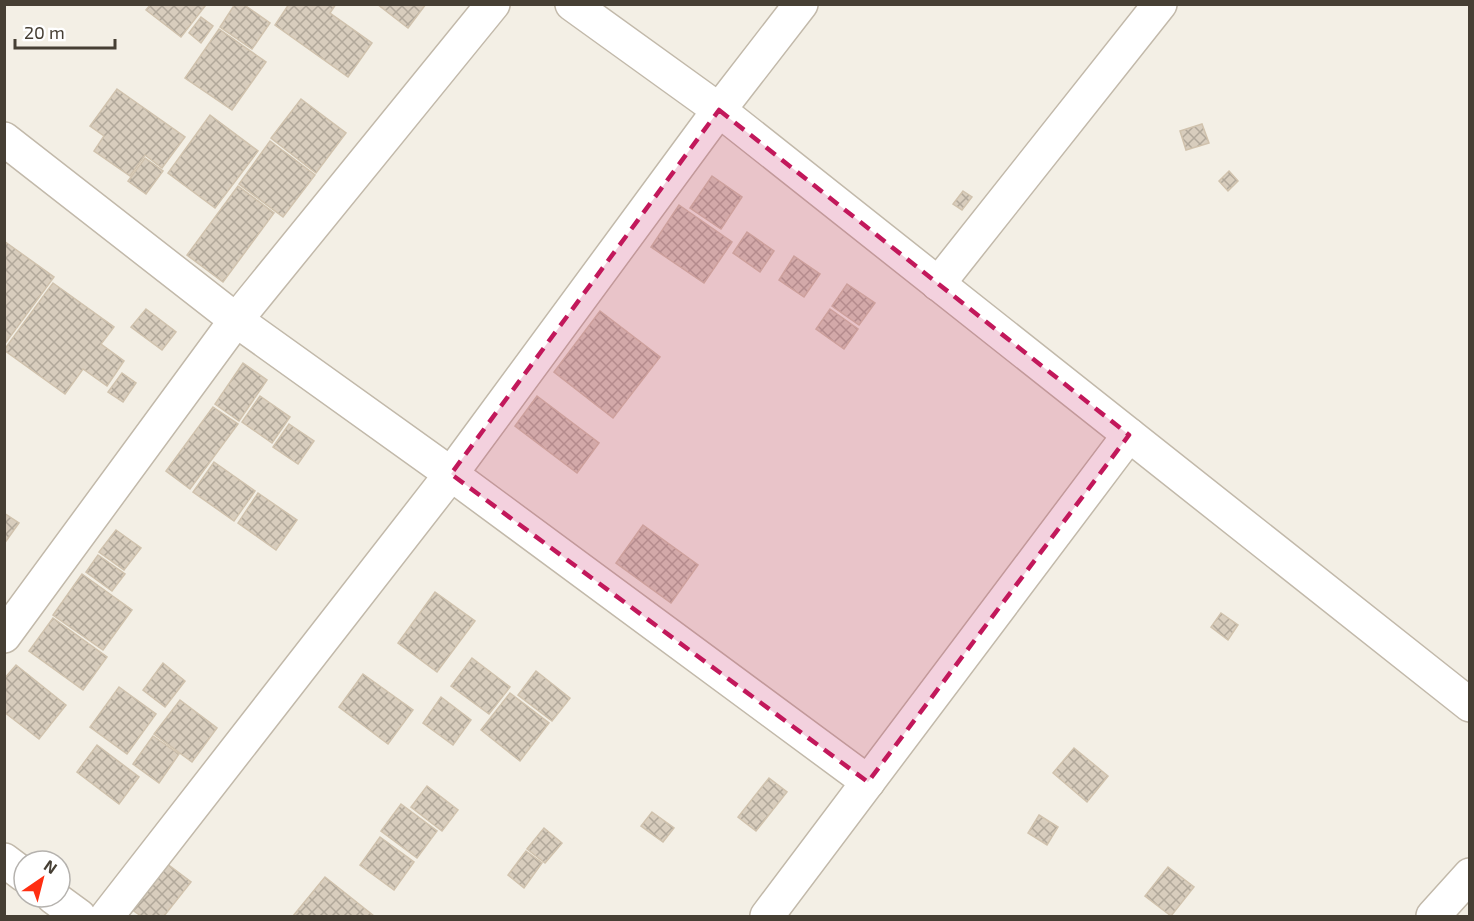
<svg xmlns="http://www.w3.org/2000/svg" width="1474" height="921" viewBox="0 0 1474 921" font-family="'Exo 2',sans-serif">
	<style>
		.building { fill: url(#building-cross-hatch); stroke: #d0c2ad; stroke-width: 1.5 }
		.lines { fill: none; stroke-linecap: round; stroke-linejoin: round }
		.street-casing { stroke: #c2b9aa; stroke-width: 36 }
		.street { stroke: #fff; stroke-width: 33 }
		.marked { fill: #c2185b; fill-opacity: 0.2; stroke: #c2185b; stroke-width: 4.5; stroke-dasharray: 12 8; stroke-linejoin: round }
	</style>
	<defs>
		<pattern id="building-cross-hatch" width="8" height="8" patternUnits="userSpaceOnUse" patternTransform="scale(1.5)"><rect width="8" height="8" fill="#d8cdbd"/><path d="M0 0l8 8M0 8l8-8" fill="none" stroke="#b1a89a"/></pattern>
	</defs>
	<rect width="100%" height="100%" fill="#f3efe5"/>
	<!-- building -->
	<g class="building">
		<polygon points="151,4 203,4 205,6 181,37 146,10"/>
		<polygon points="235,4 243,4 270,23 252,49 220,27"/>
		<polygon points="289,4 336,4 330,13 372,43 348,77 275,25"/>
		<polygon points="377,4 426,4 408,28"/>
		<polygon points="201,17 213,26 201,43 189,33"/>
		<polygon points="219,29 266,62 232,110 185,78"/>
		<polygon points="117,89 185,137 162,168 145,155 130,176 94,151 104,136 90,126"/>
		<polygon points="301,99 346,133 316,173 271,138"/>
		<polygon points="210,115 258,151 215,208 168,173"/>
		<polygon points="1202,124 1209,143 1186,150 1180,131"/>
		<polygon points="270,141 315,175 283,217 239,184"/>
		<polygon points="145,158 163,171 146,194 128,181"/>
		<polygon points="1229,171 1238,181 1228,191 1219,181"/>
		<polygon points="712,176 742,197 721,229 690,208"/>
		<polygon points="238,186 274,213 223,282 187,255"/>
		<polygon points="963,191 972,197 962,210 953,204"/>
		<polygon points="679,205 732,242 704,283 651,247"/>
		<polygon points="747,232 774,251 760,272 733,253"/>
		<polygon points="4,241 54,277 4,345"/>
		<polygon points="794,256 820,274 804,297 779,280"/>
		<polygon points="53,283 114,327 101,344 124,361 107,386 83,369 65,394 4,350"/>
		<polygon points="847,284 875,303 859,325 832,306"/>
		<polygon points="146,309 176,332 162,350 131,327"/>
		<polygon points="830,309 858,329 844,349 816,329"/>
		<polygon points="600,311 660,357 613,418 554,372"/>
		<polygon points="243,363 267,380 239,421 215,404"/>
		<polygon points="122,373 136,383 123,402 108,392"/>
		<polygon points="260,396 290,417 272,443 242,422"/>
		<polygon points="537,396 599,443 577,473 515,426"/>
		<polygon points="213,407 238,424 190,489 166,471"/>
		<polygon points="289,424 314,441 298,464 273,447"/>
		<polygon points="214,462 255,491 234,521 193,492"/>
		<polygon points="258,493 297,520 276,550 238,523"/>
		<polygon points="4,513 19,523 4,544"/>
		<polygon points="643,525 698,565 671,603 616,563"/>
		<polygon points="116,530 141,548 124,570 99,552"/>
		<polygon points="98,555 125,574 112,591 86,572"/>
		<polygon points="82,574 132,610 103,650 53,615"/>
		<polygon points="435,592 475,621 437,672 398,643"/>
		<polygon points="1221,613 1238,625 1228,640 1211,627"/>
		<polygon points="53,618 107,657 83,690 29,651"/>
		<polygon points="472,658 510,687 489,714 451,686"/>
		<polygon points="163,663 185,681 165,707 143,690"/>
		<polygon points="16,665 66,705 39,739 4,712 4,679"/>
		<polygon points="536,671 570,698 552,721 518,695"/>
		<polygon points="363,674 413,710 388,744 339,707"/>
		<polygon points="119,687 156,714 127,754 90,727"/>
		<polygon points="510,693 549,723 520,761 481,730"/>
		<polygon points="441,697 471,720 453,745 423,723"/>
		<polygon points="180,700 217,728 192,762 154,734"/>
		<polygon points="153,736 179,754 159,783 133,764"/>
		<polygon points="97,745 139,777 119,804 77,772"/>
		<polygon points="1074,748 1108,776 1087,802 1053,773"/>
		<polygon points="769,778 787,792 756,831 738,817"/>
		<polygon points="427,786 458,810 442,831 411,807"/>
		<polygon points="401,804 437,831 417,858 381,831"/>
		<polygon points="652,812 674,828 663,842 641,826"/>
		<polygon points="1039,815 1058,827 1047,845 1028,833"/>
		<polygon points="544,828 562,843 545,863 527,849"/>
		<polygon points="380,837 414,862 394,890 360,865"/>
		<polygon points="526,851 542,863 524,888 508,875"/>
		<polygon points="166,863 191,882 164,916 141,916 131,909"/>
		<polygon points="1168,867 1194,887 1171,916 1145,896"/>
		<polygon points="325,877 374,916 293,916"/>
	</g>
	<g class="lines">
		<defs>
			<g id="street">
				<polyline points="572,4 719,110 1470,705"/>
				<polyline points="801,4 719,110 451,474 868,782"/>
				<polyline points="4,139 236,320 451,474 107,916"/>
				<polyline points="938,284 1160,4"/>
				<polyline points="4,636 236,320 493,4"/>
				<polyline points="4,860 24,875"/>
				<polyline points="53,897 79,916"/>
				<polyline points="767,916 1129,435"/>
				<polyline points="1433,916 1470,875"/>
			</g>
		</defs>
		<!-- street casing -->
		<use href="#street" class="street-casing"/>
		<!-- street -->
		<use href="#street" class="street"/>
	</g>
	<!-- marked area -->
	<path class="marked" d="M719,110L1129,435L868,782L451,474Z"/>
	<!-- border -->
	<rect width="1474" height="921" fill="none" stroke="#463f34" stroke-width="12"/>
	<!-- north arrow -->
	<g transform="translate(42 879) rotate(35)"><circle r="28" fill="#ffffff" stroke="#b5b2ae" stroke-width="1.5"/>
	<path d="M0-4.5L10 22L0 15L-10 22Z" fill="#ff2e11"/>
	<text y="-9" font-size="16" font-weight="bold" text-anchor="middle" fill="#463f34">N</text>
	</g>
	<!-- scale -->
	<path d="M15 39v9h100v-9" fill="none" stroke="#463f34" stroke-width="3"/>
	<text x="24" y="39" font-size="18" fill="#463f34" stroke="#ffffff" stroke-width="4.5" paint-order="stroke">20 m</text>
</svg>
